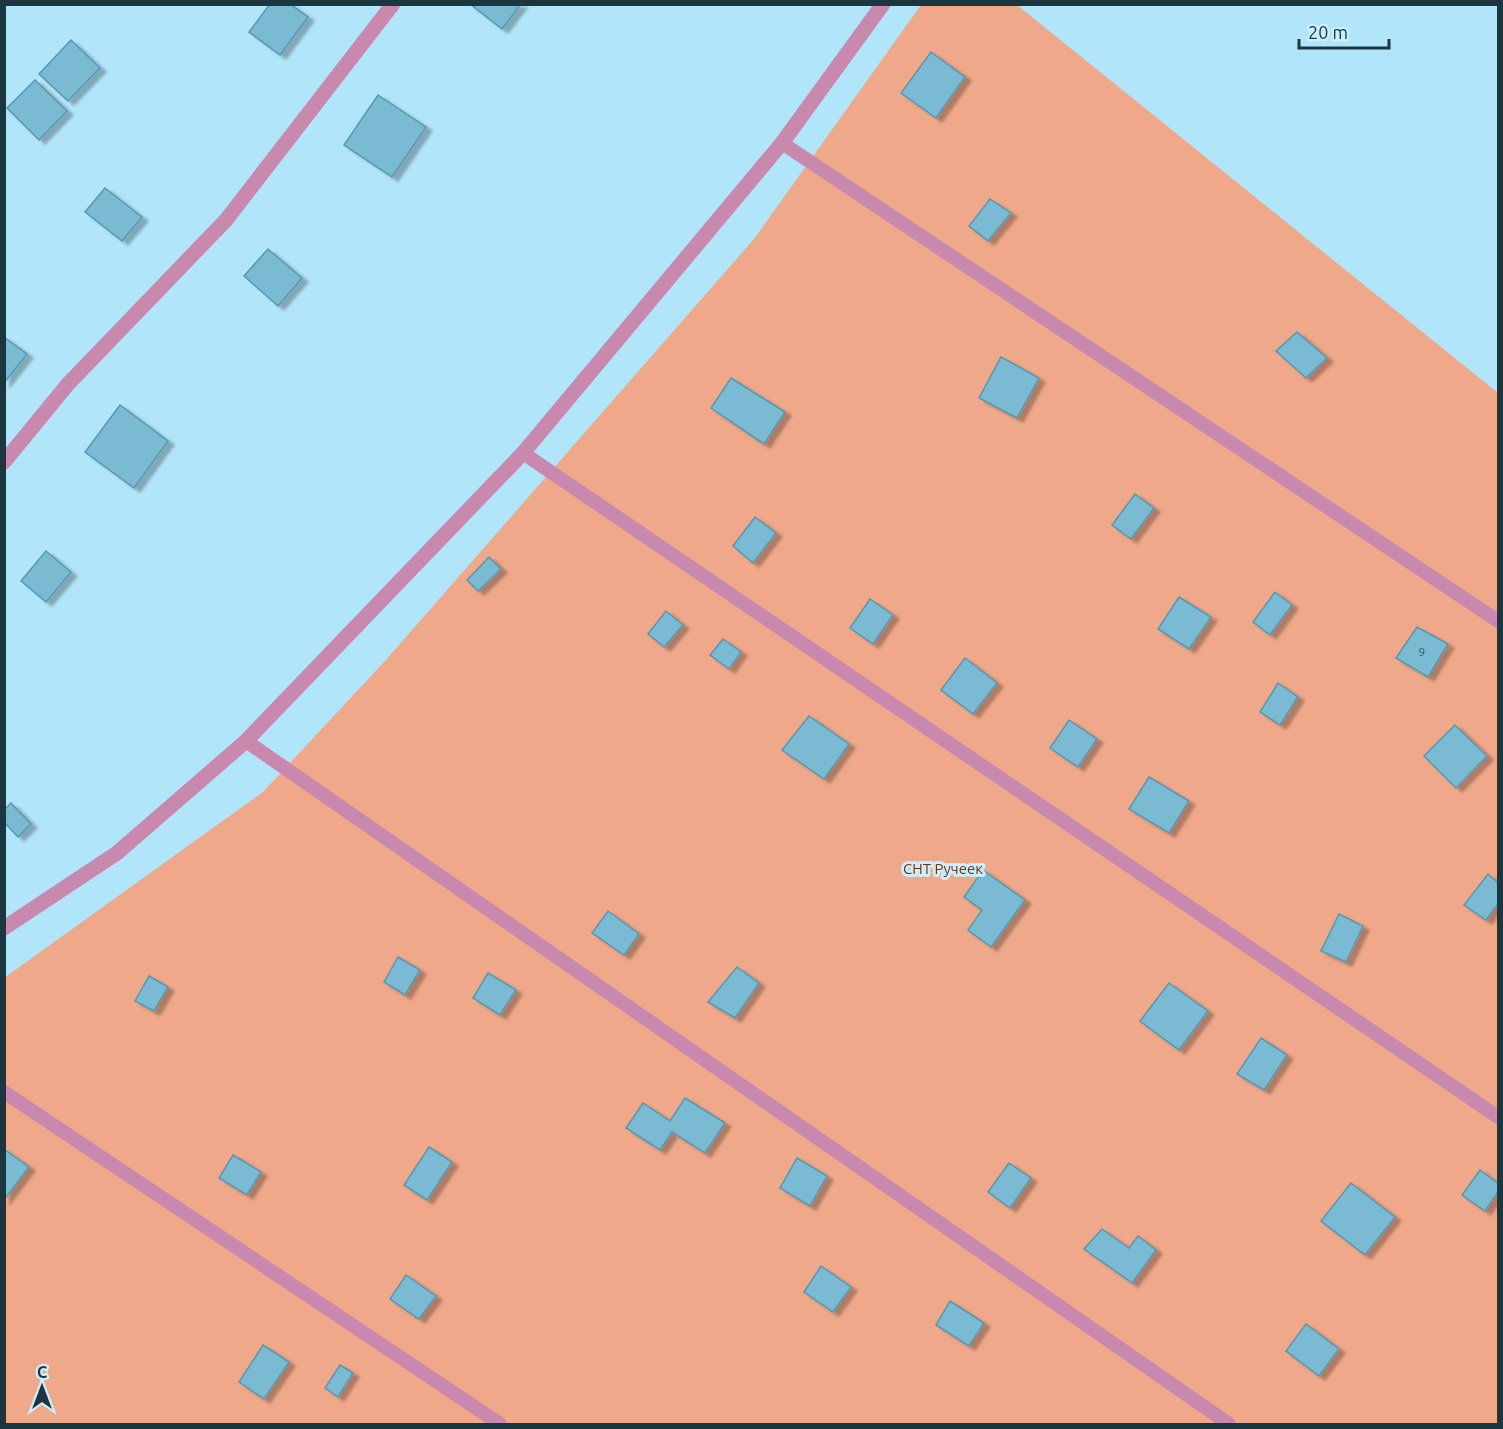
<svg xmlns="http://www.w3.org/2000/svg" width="1503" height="1429" viewBox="0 0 1503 1429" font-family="Ubuntu,sans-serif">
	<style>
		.green { fill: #efa889 }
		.building { fill: #7abad2; stroke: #5897af; stroke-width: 1.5; filter: url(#shadow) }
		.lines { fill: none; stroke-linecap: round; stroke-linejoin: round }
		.lane { stroke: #c989ae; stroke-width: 14 }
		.street { stroke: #c989ae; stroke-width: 15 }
		.labels { text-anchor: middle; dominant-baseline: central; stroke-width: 6; stroke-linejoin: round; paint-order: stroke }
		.number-label { font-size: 12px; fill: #335764 }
		.park-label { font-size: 15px; fill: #73300e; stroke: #caf0ff }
	</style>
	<defs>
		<filter id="shadow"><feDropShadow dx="6" dy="4" stdDeviation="1.5" flood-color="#0004"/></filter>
	</defs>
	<rect width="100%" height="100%" fill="#b1e5f9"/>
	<!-- green -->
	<polygon class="green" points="921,5 1017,5 1498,393 1498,1424 5,1424 4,978 263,792 385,661 754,239"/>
	<!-- building -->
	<g class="building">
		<polygon points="270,4 290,4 308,17 280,55 249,32"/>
		<polygon points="470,4 521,4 502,29"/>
		<polygon points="71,40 100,68 68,101 39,74"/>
		<polygon points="931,52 965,77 936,118 901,93"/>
		<polygon points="35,80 67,111 39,140 7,108"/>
		<polygon points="378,95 426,127 392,177 344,145"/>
		<polygon points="105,188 142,217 122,241 85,212"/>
		<polygon points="990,199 1011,213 988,241 969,226"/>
		<polygon points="268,249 302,278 278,306 244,276"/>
		<polygon points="1297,332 1327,358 1306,378 1276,351"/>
		<polygon points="4,337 27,354 4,383"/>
		<polygon points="1001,357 1039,378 1017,418 979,398"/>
		<polygon points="731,378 785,412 764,444 711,408"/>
		<polygon points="120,405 168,441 134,488 85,452"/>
		<polygon points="1135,494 1154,508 1131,539 1112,525"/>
		<polygon points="755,517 776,533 753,563 733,546"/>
		<polygon points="46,551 71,572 46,602 21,581"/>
		<polygon points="489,557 501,569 478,591 467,580"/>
		<polygon points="1275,592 1292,605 1270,635 1253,622"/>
		<polygon points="1179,597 1211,617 1189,649 1158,629"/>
		<polygon points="870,599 893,615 873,644 850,628"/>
		<polygon points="666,611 683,625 664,647 648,634"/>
		<polygon points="1417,627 1448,644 1428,677 1396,658"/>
		<polygon points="723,639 741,652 729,669 710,655"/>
		<polygon points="965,658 997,683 973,714 941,690"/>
		<polygon points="1278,683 1298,697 1280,725 1260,712"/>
		<polygon points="809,716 849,744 824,779 782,750"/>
		<polygon points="1069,720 1097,739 1078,767 1050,748"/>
		<polygon points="1455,725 1487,756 1456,788 1424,756"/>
		<polygon points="1149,777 1189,801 1169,833 1129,809"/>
		<polygon points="11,803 31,824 18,837 4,822 4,810"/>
		<polygon points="983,870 1025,900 991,947 968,930 982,910 964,897"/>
		<polygon points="1488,874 1498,883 1498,904 1486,920 1464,905"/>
		<polygon points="608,911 639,934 624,955 592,933"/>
		<polygon points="1339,914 1363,926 1346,962 1321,951"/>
		<polygon points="398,957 420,970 405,995 384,982"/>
		<polygon points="737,967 759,983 735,1018 708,1002"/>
		<polygon points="488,973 516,990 500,1015 473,998"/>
		<polygon points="149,976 168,987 154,1011 135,1001"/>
		<polygon points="1169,983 1208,1011 1179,1050 1140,1021"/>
		<polygon points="1261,1038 1287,1055 1264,1090 1237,1074"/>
		<polygon points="685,1098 725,1123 705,1153 672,1132 660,1150 626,1128 643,1103 670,1121"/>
		<polygon points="429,1147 452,1162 427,1200 404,1185"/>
		<polygon points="4,1149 29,1167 4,1200"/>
		<polygon points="233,1155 261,1172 247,1195 219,1178"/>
		<polygon points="797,1158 827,1176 810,1206 780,1188"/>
		<polygon points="1009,1163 1031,1178 1010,1208 988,1192"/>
		<polygon points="1480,1170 1498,1183 1498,1192 1485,1211 1462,1195"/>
		<polygon points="1351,1183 1395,1217 1365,1255 1321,1221"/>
		<polygon points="1102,1229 1129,1248 1138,1236 1156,1250 1132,1283 1084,1249"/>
		<polygon points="821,1266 851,1287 833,1312 804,1292"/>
		<polygon points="406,1275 436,1296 419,1319 390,1299"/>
		<polygon points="950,1301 984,1323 969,1346 936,1325"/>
		<polygon points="1306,1324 1339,1349 1319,1376 1286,1351"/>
		<polygon points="263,1345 289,1362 264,1399 239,1382"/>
		<polygon points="340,1365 353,1373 338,1397 325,1388"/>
	</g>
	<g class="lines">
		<!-- lane -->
		<g class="lane">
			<polyline points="782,143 1498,621"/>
			<polyline points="523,453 1498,1117"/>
			<polyline points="246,741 1229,1424"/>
			<polyline points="4,1092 500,1424"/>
		</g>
		<!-- street -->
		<g class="street">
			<polyline points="4,462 68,384 226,220 393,4"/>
			<polyline points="4,928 117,853 246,741 523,453 782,143 883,4"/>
		</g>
	</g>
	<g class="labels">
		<!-- number labels -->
		<g class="number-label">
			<text x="1422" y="651">9</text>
		</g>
		<!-- park labels -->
		<g class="park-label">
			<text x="943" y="868">СНТ Ручеек</text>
		</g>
	</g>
	<!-- border -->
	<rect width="1503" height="1429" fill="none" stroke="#1b363f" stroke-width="12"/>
	<!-- north arrow -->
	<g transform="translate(42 1387)" stroke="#caf0ff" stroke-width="4.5" paint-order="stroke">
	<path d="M0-4.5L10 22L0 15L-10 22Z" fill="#1b363f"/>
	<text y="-9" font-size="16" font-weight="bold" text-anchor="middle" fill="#1b363f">С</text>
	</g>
	<!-- scale -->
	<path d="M1299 39v9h90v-9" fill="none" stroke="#1b363f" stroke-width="3"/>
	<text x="1308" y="39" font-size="18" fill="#1b363f" stroke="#caf0ff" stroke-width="4.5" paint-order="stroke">20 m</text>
</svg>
